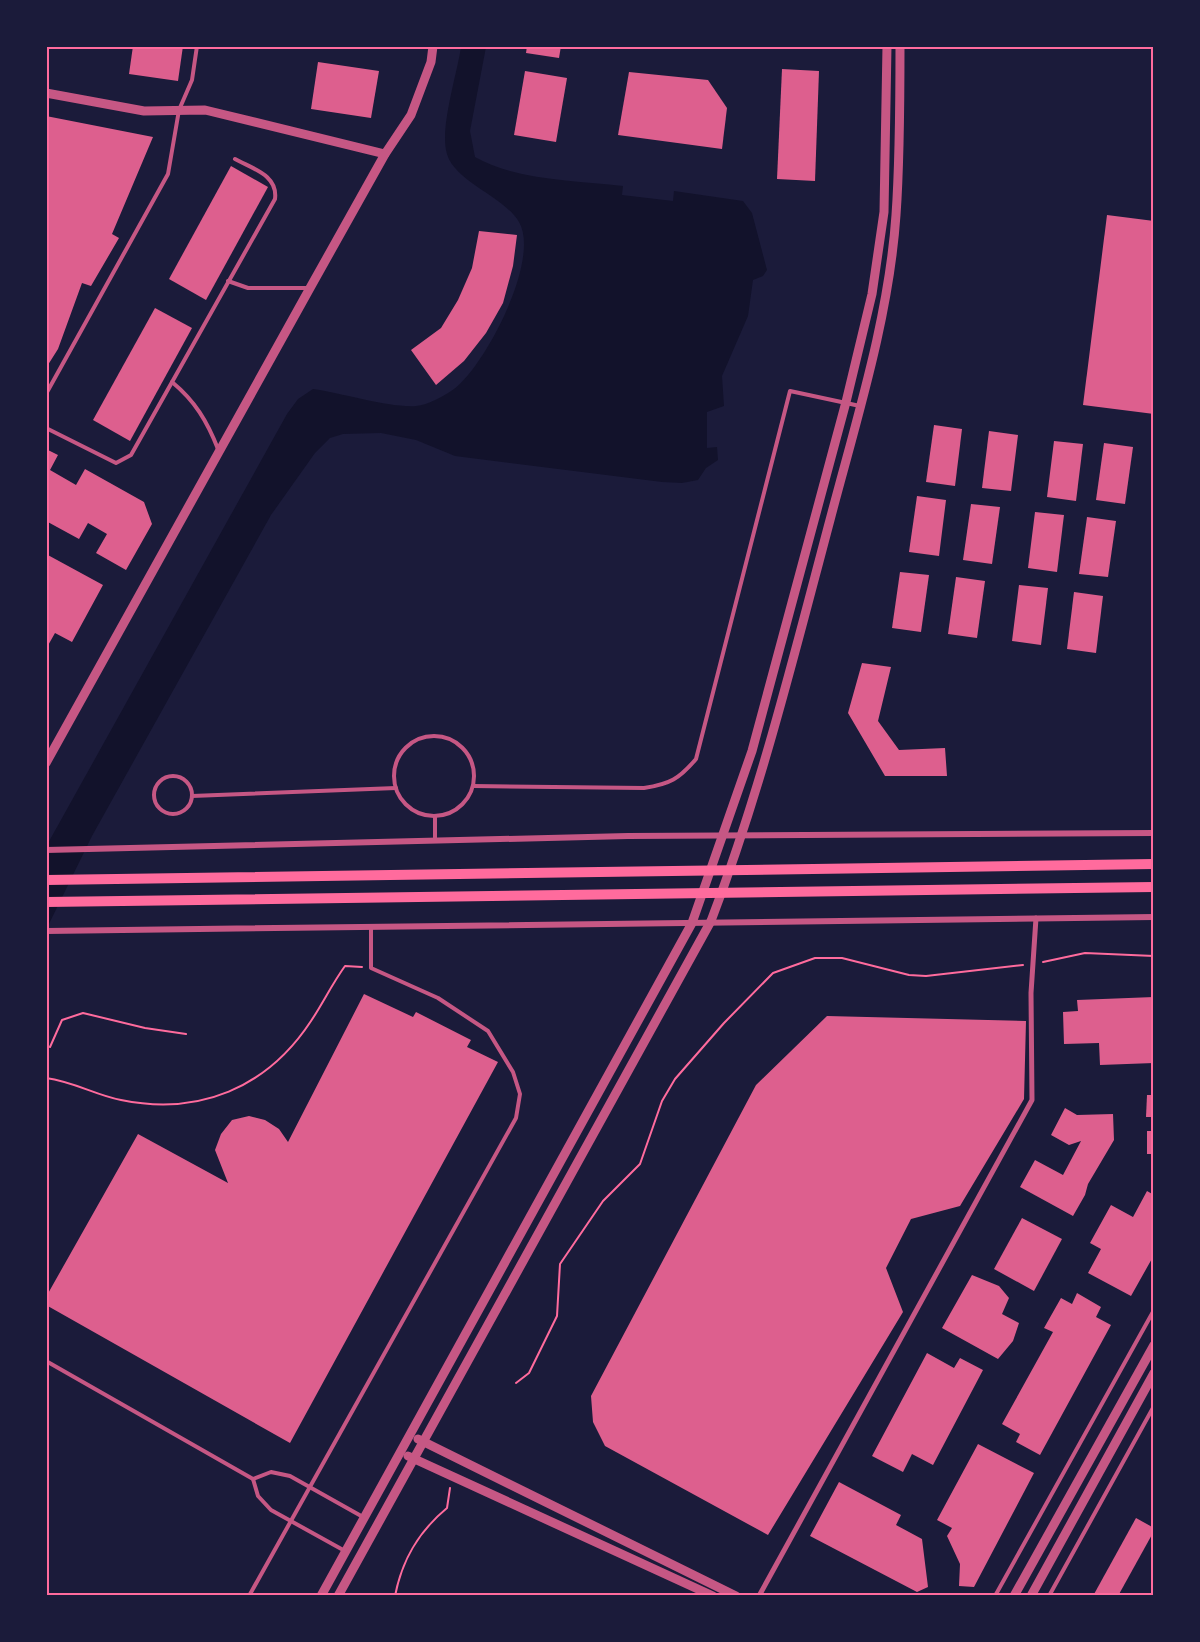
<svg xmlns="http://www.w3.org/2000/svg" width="1200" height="1642" viewBox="0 0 1200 1642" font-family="'Crimson Pro',serif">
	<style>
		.water { fill: #12122b }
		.building { fill: #dd5f8e }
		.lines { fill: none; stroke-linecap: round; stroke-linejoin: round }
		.path { stroke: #ff6b9d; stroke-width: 2 }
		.service { stroke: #c65784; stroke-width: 4 }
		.pedestrian { stroke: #c65784; stroke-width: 5 }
		.minor { stroke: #c65784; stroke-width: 6 }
		.tertiary { stroke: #c65784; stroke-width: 9 }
		.secondary { stroke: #ff6b9d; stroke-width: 10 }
		.neatline { fill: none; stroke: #ff6b9d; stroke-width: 2 }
	</style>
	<rect width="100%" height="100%" fill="#1b1b3a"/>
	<!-- water -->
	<path class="water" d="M461,47H486L470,131L475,157C518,181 575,180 623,186L622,195L673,201L674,191L743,201L752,213L767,270L763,276L753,280L748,316L722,376L724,406L707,412V448L717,447L718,460L706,468L698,480L682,483L662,482L455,456L416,440L381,433L343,434L330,438L315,453L271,515L92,836L47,928V845L287,414L298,399L313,389C342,393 390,408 416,406C428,405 444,396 454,389C485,366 541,259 519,222C503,195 451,181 446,150C441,124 457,74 461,47Z"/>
	<!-- building -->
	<g class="building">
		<polygon points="133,46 183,46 178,81 129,74"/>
		<polygon points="527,46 561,46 559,58 526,53"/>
		<polygon points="318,62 379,71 371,118 311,109"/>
		<polygon points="782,69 819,71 815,181 777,179"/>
		<polygon points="525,71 567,78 556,142 514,135"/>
		<polygon points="629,72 708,80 727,108 722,149 618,135"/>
		<polygon points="46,116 153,137 112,234 119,238 91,286 82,283 58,349 46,368"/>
		<polygon points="231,166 268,187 206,300 169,279"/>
		<polygon points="1107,215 1154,221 1154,414 1083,405"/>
		<polygon points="479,231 517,235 513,266 503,303 486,333 464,361 436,385 411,350 441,328 458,300 472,268"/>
		<polygon points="155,308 192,328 130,441 93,420"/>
		<polygon points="934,425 962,429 955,486 926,482"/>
		<polygon points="989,431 1018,435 1011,491 982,488"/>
		<polygon points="1054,441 1083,444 1076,501 1047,497"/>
		<polygon points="1104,443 1133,447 1125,504 1096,500"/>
		<polygon points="46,449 58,455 50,470 76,485 85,469 144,502 152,524 126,570 96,553 107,534 88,523 79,539 46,521"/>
		<polygon points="917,496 946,500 939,556 909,552"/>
		<polygon points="971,504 1000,507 992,564 963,560"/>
		<polygon points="1035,512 1064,515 1057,572 1028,568"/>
		<polygon points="1087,517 1116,521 1108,577 1079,574"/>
		<polygon points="46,554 103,585 72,642 55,633 46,649"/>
		<polygon points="900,572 929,575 921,632 892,628"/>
		<polygon points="956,577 985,581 977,638 948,634"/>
		<polygon points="1019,585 1048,588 1041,645 1012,641"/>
		<polygon points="1074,592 1103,596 1096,653 1067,649"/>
		<polygon points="862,663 891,667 878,721 899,750 945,748 947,776 885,776 848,713"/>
		<polygon points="364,994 413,1017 416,1012 471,1040 467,1047 498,1062 290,1443 46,1305 46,1297 138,1134 228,1183 215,1150 221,1134 232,1120 249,1116 265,1120 279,1129 288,1142"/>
		<polygon points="1154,997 1154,1063 1100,1065 1099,1043 1064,1044 1063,1012 1078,1011 1077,1000"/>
		<polygon points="827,1016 1026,1021 1024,1099 960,1206 911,1219 886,1268 903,1312 768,1535 605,1446 593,1422 591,1396 756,1085"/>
		<polygon points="1147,1095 1154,1095 1154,1117 1146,1117"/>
		<polygon points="1065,1108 1077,1115 1113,1114 1114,1140 1088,1184 1085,1195 1073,1216 1020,1187 1035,1160 1063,1175 1081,1141 1069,1145 1051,1135"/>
		<rect x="1147" y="1131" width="7" height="23"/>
		<polygon points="1147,1191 1154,1195 1154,1255 1131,1296 1088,1273 1101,1249 1090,1243 1111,1205 1133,1217"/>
		<polygon points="1022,1218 1062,1239 1034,1291 994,1269"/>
		<polygon points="972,1275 999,1286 1009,1298 1002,1314 1019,1323 1013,1341 998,1359 942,1328"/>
		<polygon points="1077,1293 1101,1307 1096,1317 1111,1325 1040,1455 1016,1442 1020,1434 1002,1424 1053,1332 1044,1328 1061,1298 1072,1304"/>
		<polygon points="927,1353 954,1368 960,1358 983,1370 933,1465 912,1454 903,1472 872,1456"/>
		<polygon points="978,1444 1034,1473 974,1587 959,1586 960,1564 947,1536 952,1528 937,1520"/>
		<polygon points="839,1482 901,1515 896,1525 922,1539 928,1587 917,1592 810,1536"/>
		<polygon points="1136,1518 1154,1528 1154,1531 1118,1596 1093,1596"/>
	</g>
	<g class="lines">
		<!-- path -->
		<g class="path">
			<polyline points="1043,962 1085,953 1154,956"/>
			<polyline points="50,1047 62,1020 83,1013 145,1028 186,1034"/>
			<path d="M46,1078C75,1082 95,1095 121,1100C199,1116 267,1088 311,1021C323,1003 332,984 345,966L362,967"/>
			<polyline points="516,1383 529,1373 557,1316 560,1264 603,1201 640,1164 662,1101 675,1079 724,1023 773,973 815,958 842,958 909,975 926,976 1023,965"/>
			<path d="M395,1596C402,1560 418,1532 447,1508L450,1488"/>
		</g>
		<!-- service -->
		<g class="service">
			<polyline points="228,281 248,288 309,288"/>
			<path d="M172,382C195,401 207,421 218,449"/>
			<polyline points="46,394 168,174 179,110 192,80 197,46"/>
			<path d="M46,428L116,463L131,455L275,199C278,175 253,169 235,159"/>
			<circle cx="434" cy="776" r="40"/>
			<circle cx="173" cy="795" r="19"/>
			<path d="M473,786L644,788C670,784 679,779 696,759L790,391L860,406"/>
			<polyline points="192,796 396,788"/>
			<polyline points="435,840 435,816"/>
			<polyline points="46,1361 253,1479 258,1496 271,1510 345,1551"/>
			<polyline points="253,1479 271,1472 290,1476 363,1517"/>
			<polyline points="249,1596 516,1118 520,1094 513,1072 488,1031 438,998 371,968 371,927"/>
			<polyline points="995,1596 1154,1310"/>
			<polyline points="1049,1596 1154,1406"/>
		</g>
		<!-- pedestrian -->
		<polyline class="pedestrian" points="759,1596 1032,1100 1031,993 1036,918"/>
		<!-- minor -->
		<g class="minor">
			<polyline points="46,850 628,836 1154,833"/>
			<polyline points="46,931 1154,917"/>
		</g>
		<!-- tertiary -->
		<g class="tertiary">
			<polyline points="46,93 144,111 205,110 385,154"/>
			<polyline points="46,763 310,288 385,154 411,115 431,62 433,46"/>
			<polyline points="418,1439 736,1596"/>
			<polyline points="408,1456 713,1596"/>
			<polyline points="321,1596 692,923 752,751 846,402 872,294 884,212 887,46"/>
			<path d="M338,1596L711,921C761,790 794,655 830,520C856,421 889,318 896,215C900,159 900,102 900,46"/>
			<polyline points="1014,1596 1154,1345"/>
			<polyline points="1031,1596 1154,1373"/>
		</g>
		<!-- secondary -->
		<g class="secondary">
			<polyline points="46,880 1154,864"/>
			<polyline points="46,902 1154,887"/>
		</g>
	</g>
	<!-- border -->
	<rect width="1200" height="1642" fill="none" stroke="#1b1b3a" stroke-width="96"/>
	<rect x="48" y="48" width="1104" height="1546" class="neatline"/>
</svg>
